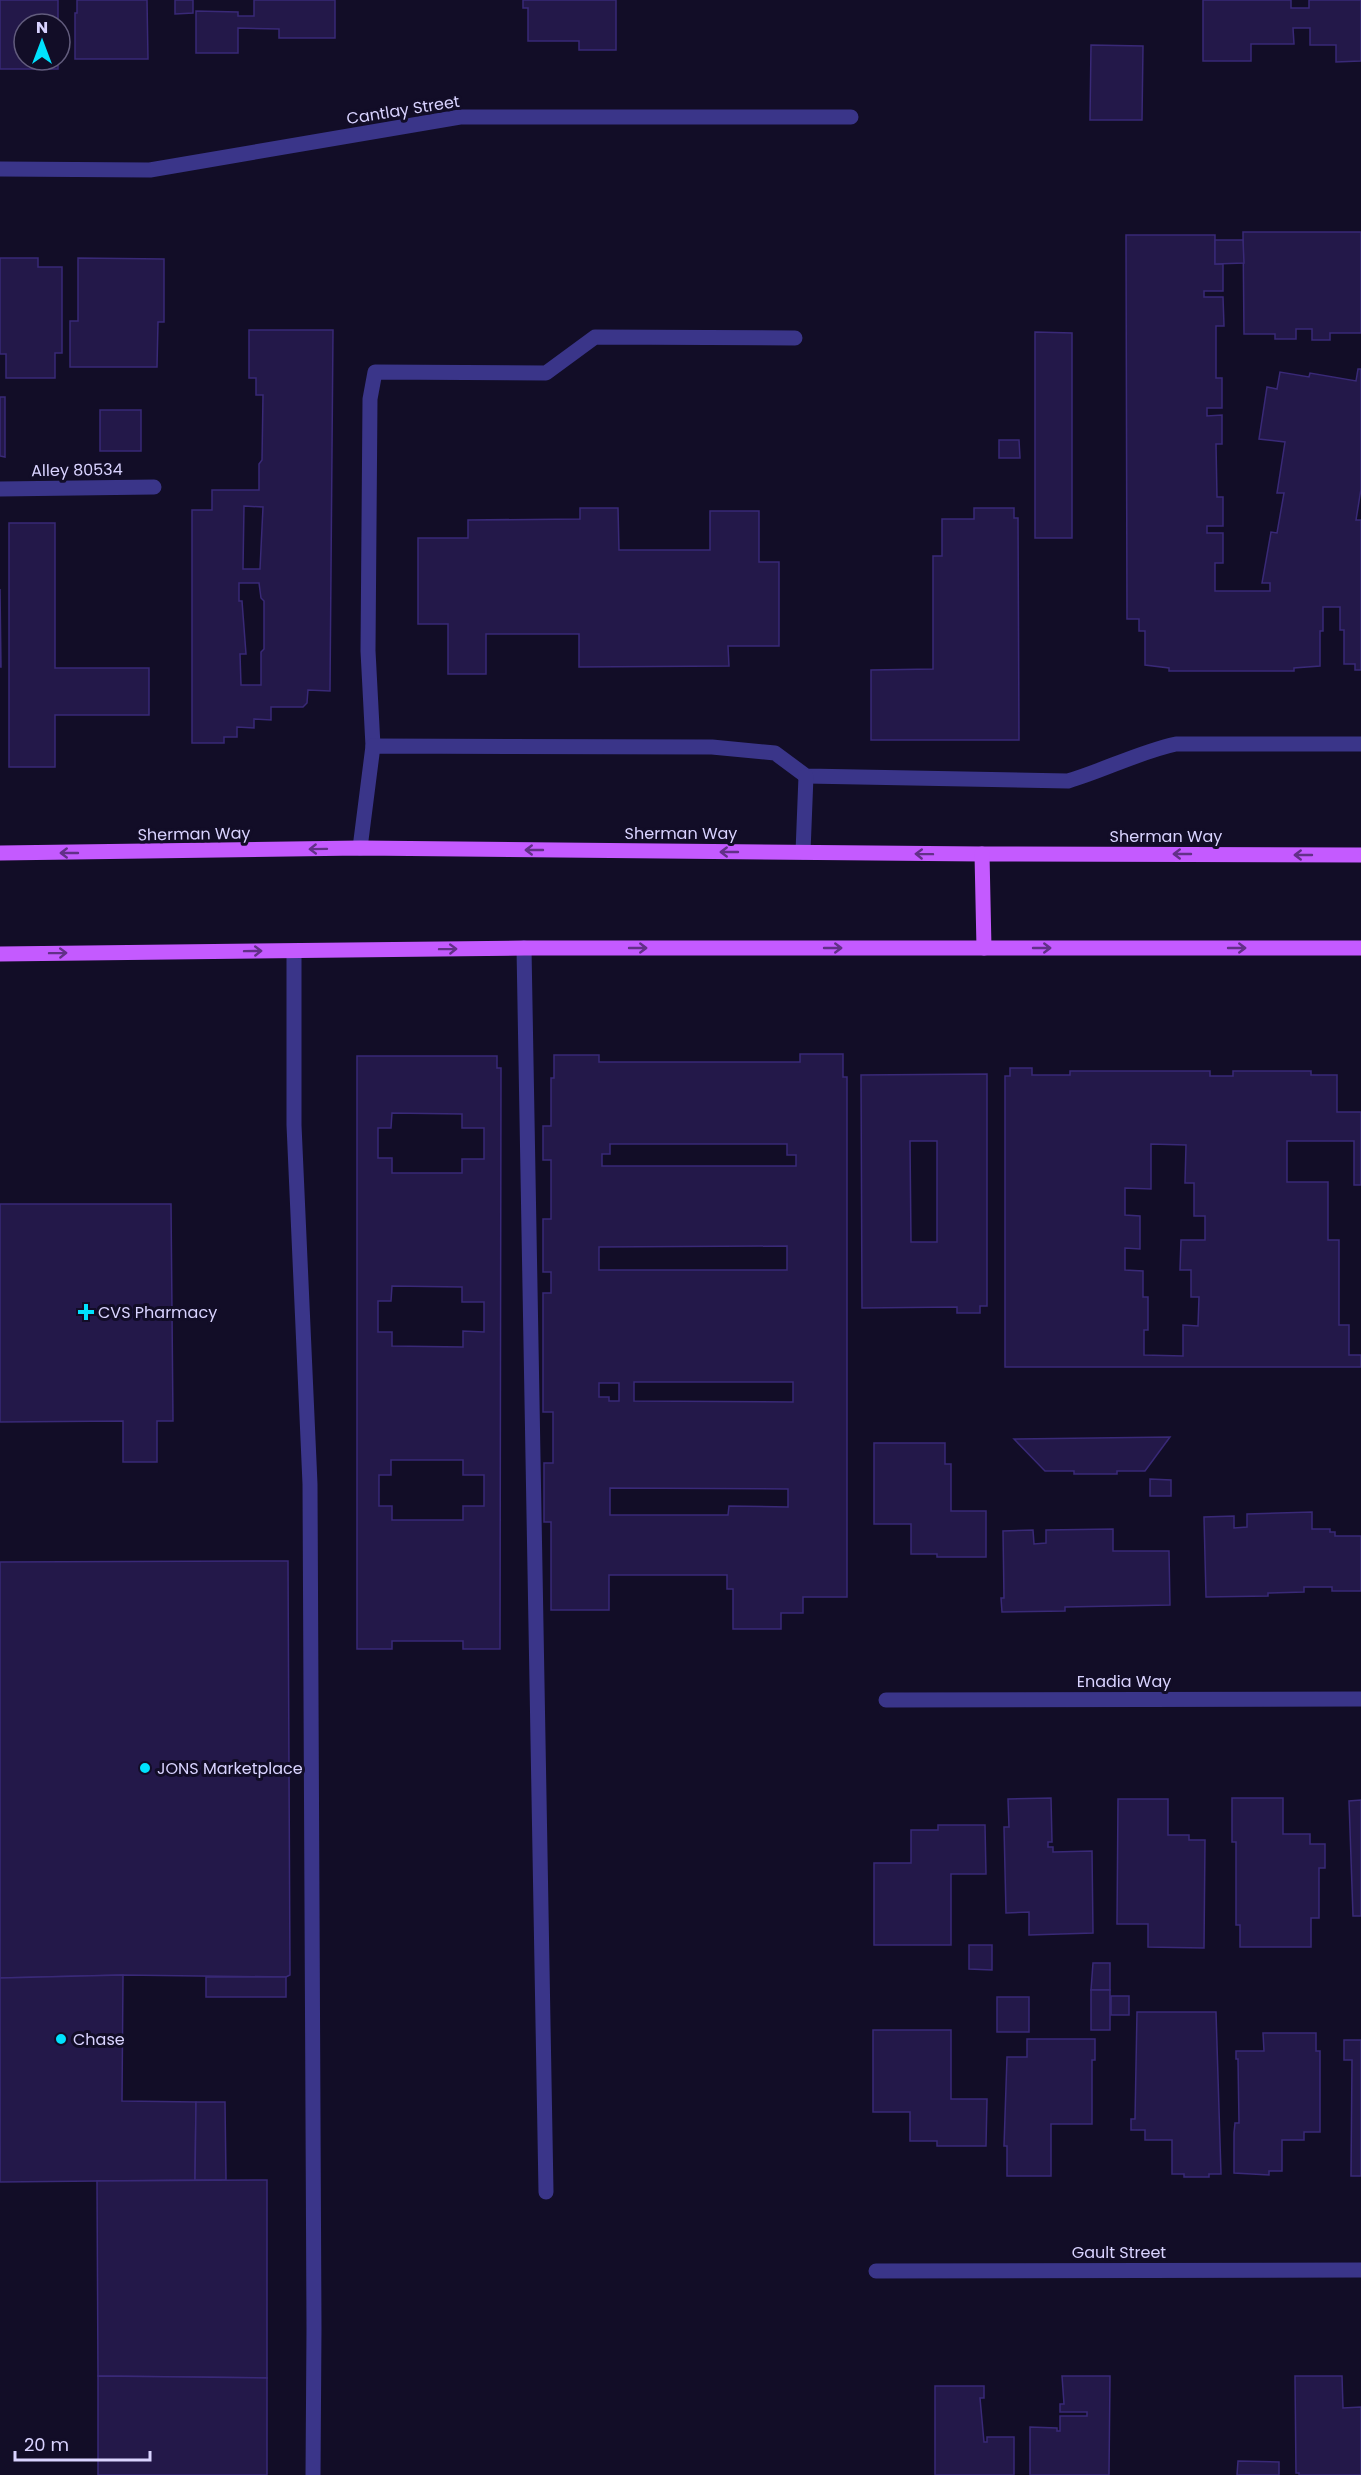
<svg xmlns="http://www.w3.org/2000/svg" width="1361" height="2475" viewBox="0 0 1361 2475" font-family="Poppins,sans-serif">
	<style>
		.building { fill: #231849; stroke: #392977; stroke-width: 1.5; fill-rule: evenodd }
		.lines { fill: none; stroke-linecap: round; stroke-linejoin: round }
		.minor { stroke: #3a3589; stroke-width: 15 }
		.major { stroke: #c45aff; stroke-width: 15 }
		.oneway { stroke: #623088 }
		.poi-dot { fill: #00e2fe; stroke: #120d27; stroke-width: 2 }
		.labels { text-anchor: middle; dominant-baseline: central; stroke-width: 6; stroke-linejoin: round; paint-order: stroke }
		.street-label { font-size: 16px; fill: #d9d3ff; stroke: #120d27 }
		.poi-label { font-size: 16px; fill: #d9d3ff; stroke: #120d27; text-anchor: start }
	</style>
	<rect width="100%" height="100%" fill="#120d27"/>
	<!-- building -->
	<g class="building">
		<polygon points="0,0 58,0 58,24 24,24 24,60 58,60 58,69 0,69"/>
		<polygon points="77,0 147,0 148,59 75,59 75,13 77,13"/>
		<polygon points="175,0 193,0 193,13 175,14"/>
		<polygon points="254,0 335,0 335,38 279,38 279,29 238,28 238,53 196,53 196,11 238,12 238,16 254,16"/>
		<polygon points="523,0 616,0 616,50 579,50 579,41 528,41 528,8 523,8"/>
		<polygon points="1203,0 1291,0 1291,8 1309,8 1309,0 1361,0 1361,61 1336,62 1336,45 1310,45 1310,28 1293,28 1294,44 1251,44 1251,61 1203,61"/>
		<polygon points="1091,45 1143,46 1142,120 1090,120"/>
		<polygon points="1243,232 1361,232 1361,333 1330,333 1330,340 1312,340 1312,329 1296,329 1296,339 1275,339 1275,334 1244,334"/>
		<polygon points="1126,235 1215,235 1215,264 1223,264 1223,291 1204,291 1204,297 1223,297 1224,326 1216,326 1216,378 1222,378 1222,408 1207,408 1207,416 1222,415 1222,444 1216,444 1217,497 1223,497 1223,526 1207,526 1207,533 1223,533 1223,563 1215,563 1215,591 1270,591 1270,583 1262,583 1271,532 1277,533 1284,493 1277,493 1285,442 1259,439 1267,387 1277,389 1280,372 1309,377 1310,373 1356,381 1358,369 1361,369 1361,489 1356,520 1361,520 1361,670 1355,670 1355,664 1344,664 1344,630 1340,630 1340,607 1323,607 1323,631 1320,631 1320,666 1294,668 1294,671 1169,671 1169,668 1145,665 1145,631 1139,631 1139,619 1127,619"/>
		<polygon points="1215,240 1243,240 1244,263 1215,264"/>
		<polygon points="0,258 38,258 38,267 62,267 62,353 55,353 55,378 6,378 6,354 0,354"/>
		<polygon points="78,258 164,259 164,322 158,322 157,367 70,367 70,321 78,321"/>
		<path d="M249,330H333L330,691L308,690L307,703L303,707H271V720L254,719V728L237,727V737H224V743H192V510H212V490H259V464L262,460L263,395H256V378H249ZM244,506L263,507L260,569H243ZM239,583H259L261,598L264,601V649L261,652V685H241L240,654H246L242,601H239Z"/>
		<polygon points="1035,332 1072,333 1072,538 1035,538"/>
		<polygon points="0,397 5,397 5,457 0,456"/>
		<rect x="100" y="410" width="41" height="41"/>
		<polygon points="999,440 1019,440 1020,458 999,458"/>
		<polygon points="580,508 618,508 619,550 710,550 710,511 759,511 759,562 779,562 779,646 728,646 729,666 579,667 579,634 486,634 486,674 448,674 448,624 418,624 418,538 468,538 468,520 580,519"/>
		<polygon points="974,508 1014,508 1014,518 1018,518 1019,740 871,740 871,670 933,669 933,556 942,556 942,519 974,519"/>
		<polygon points="9,523 55,523 55,668 149,668 149,715 55,715 55,767 9,767"/>
		<polygon points="0,589 1,667 0,667"/>
		<path d="M800,1054H843V1077H847V1597H803V1613H781V1629H733V1589H727V1575H609V1610H551V1522H544V1463H553V1412H543V1293H551V1272H543V1219H551V1160H543V1126H551V1078H554V1055H599V1062H800ZM610,1144H787V1155H796V1166H602V1154H610ZM787,1246V1270H599V1247ZM634,1382H793V1402L634,1401ZM599,1383H619V1401H609V1397H599ZM610,1488L788,1489V1507L729,1506L728,1515H610Z"/>
		<path d="M357,1056H497V1068H501L500,1649H463V1641H392V1649H357ZM392,1113L462,1114V1128H484V1159H462V1173H392V1158H378V1128H391ZM392,1286L462,1287V1302H484V1332L463,1331V1347L392,1346V1332H378V1301H391ZM391,1460H463V1475H484V1506H463V1520H392V1506H379V1475H391Z"/>
		<path d="M1010,1068H1032V1075H1070V1071H1210V1076H1233V1071H1311V1075H1337V1112H1361V1185H1354V1141H1287V1182H1328V1240H1339V1325H1349V1355H1361V1367H1005V1076H1010ZM1151,1144L1186,1145L1185,1183H1194V1216H1205V1240H1181L1180,1270H1191V1297H1199L1198,1326L1183,1325V1356L1144,1355V1330H1148V1297H1143V1271L1125,1270V1248L1140,1249V1216L1125,1215V1188L1151,1189Z"/>
		<path d="M987,1074V1306H980V1313H957V1307L862,1308L861,1075ZM910,1141H937V1242H911Z"/>
		<polygon points="0,1204 171,1204 173,1421 157,1421 157,1462 123,1462 123,1421 0,1422"/>
		<polygon points="1170,1437 1145,1471 1117,1471 1117,1474 1074,1474 1074,1471 1045,1471 1014,1439"/>
		<polygon points="874,1443 945,1443 945,1464 951,1464 951,1511 986,1511 986,1557 937,1557 937,1554 911,1554 911,1524 874,1524"/>
		<polygon points="1150,1479 1171,1480 1171,1496 1150,1496"/>
		<polygon points="1312,1512 1312,1529 1330,1529 1330,1532 1335,1532 1335,1536 1361,1536 1361,1591 1332,1591 1332,1587 1304,1587 1304,1592 1268,1593 1268,1596 1206,1597 1204,1517 1234,1516 1234,1528 1247,1527 1247,1514"/>
		<polygon points="1113,1529 1113,1551 1169,1551 1170,1605 1065,1607 1065,1611 1002,1612 1001,1598 1004,1598 1003,1531 1033,1530 1034,1544 1046,1543 1046,1530"/>
		<polygon points="288,1561 290,1975 286,1977 123,1975 0,1978 0,1562"/>
		<polygon points="1051,1798 1052,1842 1048,1842 1048,1847 1053,1847 1053,1852 1092,1851 1093,1933 1029,1935 1029,1912 1006,1913 1004,1827 1009,1827 1008,1799"/>
		<polygon points="1232,1798 1283,1798 1283,1834 1310,1834 1310,1844 1325,1844 1325,1868 1319,1868 1319,1918 1311,1918 1311,1947 1240,1947 1240,1925 1236,1925 1236,1842 1232,1842"/>
		<polygon points="1118,1799 1168,1799 1168,1835 1189,1835 1189,1840 1205,1840 1204,1948 1148,1947 1148,1924 1117,1924"/>
		<polygon points="1361,1800 1361,1916 1353,1916 1349,1801"/>
		<polygon points="938,1825 985,1825 986,1874 951,1874 951,1945 874,1945 874,1863 911,1863 911,1830 938,1830"/>
		<polygon points="969,1945 992,1945 992,1970 969,1969"/>
		<polygon points="1093,1963 1110,1963 1110,1990 1091,1990"/>
		<polygon points="123,1975 122,2101 196,2102 195,2180 0,2182 0,1978"/>
		<rect x="206" y="1977" width="80" height="20"/>
		<rect x="1091" y="1990" width="19" height="40"/>
		<rect x="1111" y="1996" width="18" height="19"/>
		<rect x="997" y="1997" width="32" height="35"/>
		<polygon points="1137,2012 1216,2012 1221,2174 1209,2174 1209,2177 1184,2177 1184,2174 1172,2174 1172,2140 1145,2140 1145,2130 1131,2130 1131,2119 1135,2119"/>
		<polygon points="873,2030 951,2030 951,2099 987,2099 986,2146 937,2146 937,2141 910,2141 910,2112 873,2112"/>
		<polygon points="1263,2033 1316,2033 1316,2051 1320,2051 1320,2132 1304,2132 1304,2140 1282,2140 1282,2171 1269,2171 1269,2175 1234,2173 1234,2133 1235,2123 1239,2123 1238,2059 1236,2059 1236,2051 1264,2051"/>
		<polygon points="1027,2039 1095,2039 1095,2060 1092,2060 1092,2124 1051,2124 1051,2176 1007,2176 1007,2146 1004,2146 1007,2057 1027,2057"/>
		<polygon points="1344,2040 1361,2040 1361,2176 1351,2176 1352,2060 1344,2060"/>
		<polygon points="196,2102 225,2102 226,2180 195,2180"/>
		<polygon points="267,2180 267,2378 98,2376 97,2181"/>
		<polygon points="98,2376 267,2378 267,2475 98,2475"/>
		<polygon points="1062,2376 1110,2376 1109,2475 1030,2475 1030,2427 1057,2428 1057,2431 1060,2431 1060,2416 1087,2416 1087,2412 1060,2412 1060,2404 1064,2404"/>
		<polygon points="1295,2376 1342,2376 1343,2408 1361,2407 1361,2475 1299,2475 1299,2473 1296,2473"/>
		<polygon points="935,2386 984,2386 984,2398 980,2398 984,2442 987,2442 987,2437 1014,2437 1014,2475 935,2475"/>
		<polygon points="1238,2461 1279,2462 1279,2475 1237,2475"/>
	</g>
	<g class="lines">
		<!-- minor -->
		<g class="minor">
			<polyline points="0,169 150,170 460,117 851,117"/>
			<polyline points="0,489 154,487"/>
			<polyline points="373,746 368,651 370,399 375,372 546,373 595,337 795,338"/>
			<path d="M360,848L373,746L712,747L775,753L806,776L1068,781C1105,770 1139,752 1176,744H1361"/>
			<polyline points="803,852 806,776"/>
			<polyline points="524,948 546,2192"/>
			<polyline points="294,951 294,1125 310,1484 314,2328 313,2475"/>
			<polyline points="886,1700 1361,1699"/>
			<polyline points="876,2271 1361,2270"/>
		</g>
		<!-- major -->
		<g class="major">
			<polyline points="0,853 360,848 982,854 1361,855"/>
			<polyline points="982,854 984,948"/>
			<polyline points="0,954 524,948 1361,948"/>
		</g>
	</g>
	<!-- one-way arrows -->
	<defs><path id="oneway-shaft" d="M-6 0H5M1.5-3L5.5 0L1.5 3" fill="none" stroke-width="1.6" stroke-linecap="round" stroke-linejoin="round" transform="scale(1.5)"/></defs>
	<g class="oneway">
		<use href="#oneway-shaft" transform="translate(318 849) rotate(179)"/>
		<use href="#oneway-shaft" transform="translate(534 850) rotate(-180)"/>
		<use href="#oneway-shaft" transform="translate(729 852) rotate(-180)"/>
		<use href="#oneway-shaft" transform="translate(69 853) rotate(180)"/>
		<use href="#oneway-shaft" transform="translate(924 854) rotate(-179)"/>
		<use href="#oneway-shaft" transform="translate(1182 854) rotate(180)"/>
		<use href="#oneway-shaft" transform="translate(1303 855) rotate(-180)"/>
		<use href="#oneway-shaft" transform="translate(638 948)"/>
		<use href="#oneway-shaft" transform="translate(833 948)"/>
		<use href="#oneway-shaft" transform="translate(1042 948)"/>
		<use href="#oneway-shaft" transform="translate(1237 948)"/>
		<use href="#oneway-shaft" transform="translate(448 949) rotate(-1)"/>
		<use href="#oneway-shaft" transform="translate(253 951) rotate(-1)"/>
		<use href="#oneway-shaft" transform="translate(58 953) rotate(-1)"/>
	</g>
	<!-- markers -->
	<g class="poi-dot">
		<path d="M83 1303h6v6h6v6h-6v6h-6v-6h-6v-6h6z"/>
		<circle cx="145" cy="1768" r="6"/>
		<circle cx="61" cy="2039" r="6"/>
	</g>
	<g class="labels">
		<!-- street labels -->
		<g class="street-label">
			<text transform="translate(403 110) rotate(-9)">Cantlay Street</text>
			<text transform="translate(77 470) rotate(-1)">Alley 80534</text>
			<text x="681" y="833">Sherman Way</text>
			<text transform="translate(194 834) rotate(-1)">Sherman Way</text>
			<text x="1166" y="836">Sherman Way</text>
			<text x="1124" y="1681">Enadia Way</text>
			<text x="1119" y="2252">Gault Street</text>
		</g>
		<!-- poi labels -->
		<g class="poi-label">
			<text x="98" y="1312">CVS Pharmacy</text>
			<text x="157" y="1768">JONS Marketplace</text>
			<text x="73" y="2039">Chase</text>
		</g>
	</g>
	<!-- north arrow -->
	<g transform="translate(42 42)"><circle r="28" fill="#120d27" stroke="#625c7d" stroke-width="1.5"/>
	<path d="M0-4.5L10 22L0 15L-10 22Z" fill="#00e2fe"/>
	<text y="-9" font-size="16" font-weight="bold" text-anchor="middle" fill="#d9d3ff">N</text>
	</g>
	<!-- scale -->
	<path d="M15 2451v9h135v-9" fill="none" stroke="#d9d3ff" stroke-width="3"/>
	<text x="24" y="2451" font-size="18" fill="#d9d3ff" stroke="#120d27" stroke-width="4.5" paint-order="stroke">20 m</text>
</svg>
